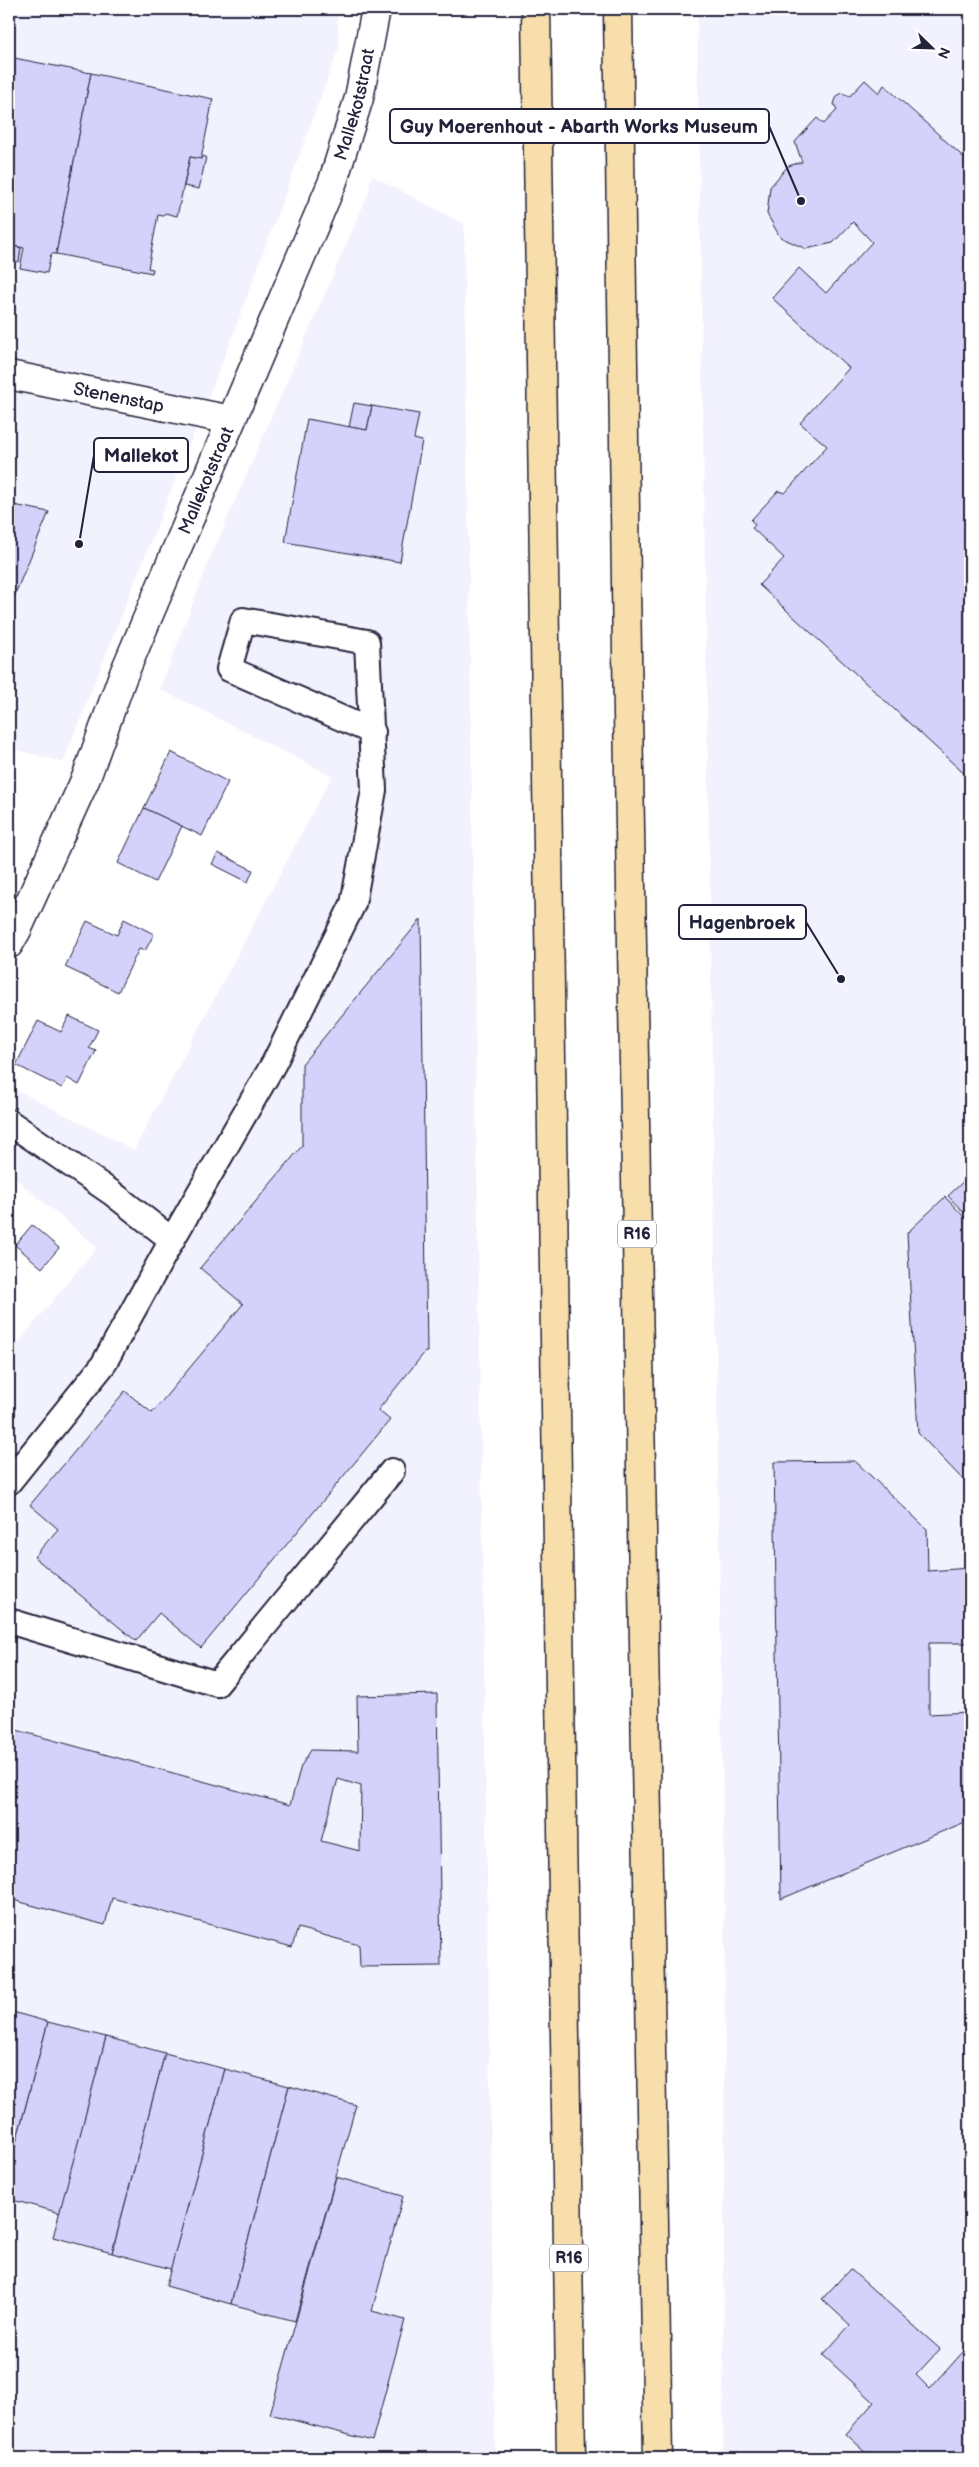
<svg xmlns="http://www.w3.org/2000/svg" width="979" height="2467" viewBox="0 0 979 2467" font-family="'Balsamiq Sans',sans-serif">
	<style>
		.built { fill: #f2f1fe }
		.building { fill: #d4d1fa; stroke: #22223b; fill-rule: evenodd }
		.lines { fill: none; stroke-linecap: round; stroke-linejoin: round }
		.lane-casing { stroke: #22223b; stroke-width: 28 }
		.street-casing { stroke: #22223b; stroke-width: 31 }
		.highway-casing { stroke: #22223b; stroke-width: 31 }
		.lane { stroke: #fff; stroke-width: 24 }
		.street { stroke: #fff; stroke-width: 28 }
		.highway { stroke: #f8deab; stroke-width: 28 }
		.labels { text-anchor: middle; dominant-baseline: central; stroke-width: 5; stroke-linejoin: round; paint-order: stroke }
		.shield { fill: #fff; stroke: #646476; stroke-width: 1 }
		.shield-label { font-size: 16px; font-weight: bold; fill: #22223b }
		.street-label { font-size: 18px; fill: #22223b; stroke: #fff }
		.leader { fill: none; stroke: #22223b; stroke-width: 2 }
		.callout-dot { fill: #22223b; stroke: #fff; stroke-width: 2 }
		.callout { fill: #fff; stroke: #22223b; stroke-width: 2 }
		.callout-label { font-size: 19px; text-anchor: middle; font-weight: bold; fill: #22223b }
	</style>
	<rect width="100%" height="100%" fill="#fff"/>
	<filter id="ink" filterUnits="userSpaceOnUse"><feTurbulence type="fractalNoise" baseFrequency=".02" numOctaves="2"/><feDisplacementMap in="SourceGraphic" scale="10" xChannelSelector="R" yChannelSelector="G"/><feConvolveMatrix kernelMatrix="1 2 1 2 8 2 1 2 1" color-interpolation-filters="sRGB"/></filter>
	<g filter="url(#ink)">
		<!-- built -->
		<g class="built">
			<polygon points="9,9 337,9 339,47 231,340 63,762 9,748"/>
			<polygon points="697,9 970,9 970,2458 723,2458 725,1950"/>
			<polygon points="371,175 464,224 495,2458 9,2458 9,1354 97,1247 9,1173 9,1086 134,1150 332,776 160,689 209,561 369,192"/>
		</g>
		<!-- building -->
		<g class="building">
			<polygon points="9,57 91,73 56,254 51,254 47,273 20,268 24,248 9,245"/>
			<polygon points="91,73 213,99 201,159 190,157 177,216 165,213 163,216 158,215 148,268 153,269 152,273 56,254"/>
			<polygon points="865,80 879,93 884,85 970,163 970,779 759,585 784,558 752,528 755,525 751,520 778,491 785,493 827,446 800,423 849,368 772,298 799,268 826,293 872,242 853,222 833,243 806,249 780,237 767,214 770,187 788,166 802,162 795,142 817,118 824,124 837,110 834,104 837,96 842,93 850,96"/>
			<polygon points="202,156 206,157 199,189 184,186 190,157 201,159"/>
			<polygon points="9,245 21,248 19,262 9,260"/>
			<polygon points="354,403 372,406 367,430 349,427"/>
			<polygon points="372,406 419,414 414,439 422,441 400,562 285,542 307,419 367,430"/>
			<polygon points="9,504 49,512 9,609"/>
			<polygon points="171,752 228,782 202,836 144,808"/>
			<polygon points="144,808 182,826 155,882 118,863"/>
			<polygon points="218,853 253,870 248,882 212,864"/>
			<polygon points="124,919 154,934 145,951 139,949 118,992 65,967 87,921 117,935"/>
			<polygon points="421,919 427,1352 425,1352 378,1410 390,1420 201,1648 159,1613 136,1641 34,1557 58,1529 30,1505 125,1391 152,1413 243,1304 200,1268 302,1146 302,1064"/>
			<polygon points="69,1016 98,1030 89,1048 96,1051 79,1085 67,1078 62,1088 16,1065 38,1021 61,1032"/>
			<polygon points="970,1175 970,1219 948,1196"/>
			<polygon points="945,1197 970,1223 970,1487 918,1433 907,1233"/>
			<polygon points="32,1225 59,1248 42,1268 15,1245"/>
			<polygon points="855,1461 927,1529 928,1571 970,1568 970,1643 929,1643 929,1714 970,1712 970,1820 781,1899 774,1462"/>
			<path d="M437,1694L441,1966L360,1967L359,1945L298,1928L292,1947L112,1898L105,1925L9,1899V1728L290,1805L301,1766L311,1750L358,1751L357,1696ZM338,1779L361,1786L360,1851L321,1841Z"/>
			<polygon points="9,2011 48,2022 9,2169"/>
			<polygon points="48,2022 106,2037 60,2213 9,2199 9,2169"/>
			<polygon points="106,2037 165,2053 112,2253 53,2237"/>
			<polygon points="165,2053 225,2069 171,2269 112,2253"/>
			<polygon points="225,2069 289,2086 231,2304 166,2286"/>
			<polygon points="289,2086 356,2105 295,2321 231,2304"/>
			<polygon points="336,2177 403,2196 372,2311 405,2320 372,2441 270,2414"/>
			<polygon points="850,2269 940,2349 916,2375 930,2389 970,2344 970,2458 872,2458 846,2434 874,2402 823,2355 850,2325 822,2299"/>
		</g>
		<g class="lines">
			<defs>
				<g id="lane">
					<polyline points="9,1122 112,1193 172,1240 274,1063 353,904 374,790 367,642 243,620 229,669 373,732"/>
					<polyline points="9,1482 103,1365 172,1240"/>
					<polyline points="9,1621 217,1684 392,1471"/>
				</g>
				<g id="street">
					<path id="s1" d="M9,375L231,420"/>
					<path id="s2" d="M9,944L17,930L86,778L122,678L333,181L359,98L376,9"/>
				</g>
				<g id="highway">
					<polyline points="536,9 571,2458"/>
					<polyline points="618,9 627,654 658,2458"/>
				</g>
			</defs>
			<!-- lane casing -->
			<use href="#lane" class="lane-casing"/>
			<!-- street casing -->
			<use href="#street" class="street-casing"/>
			<!-- highway casing -->
			<use href="#highway" class="highway-casing"/>
			<!-- lane -->
			<use href="#lane" class="lane"/>
			<!-- street -->
			<use href="#street" class="street"/>
			<!-- highway -->
			<use href="#highway" class="highway"/>
		</g>
	</g>
	<g class="labels">
		<!-- shield labels -->
		<g class="shield">
			<rect x="618" y="1220.5" width="38" height="27" rx="4"/>
			<rect x="550" y="2244.5" width="38" height="27" rx="4"/>
		</g>
		<g class="shield-label">
			<text x="637" y="1234">R16</text>
			<text x="569" y="2258">R16</text>
		</g>
		<!-- street labels -->
		<g class="street-label">
			<text stroke="none"><textPath href="#s2" startOffset="909">Mallekotstraat</textPath></text>
			<text stroke="none"><textPath href="#s1" startOffset="112">Stenenstap</textPath></text>
			<text stroke="none"><textPath href="#s2" startOffset="504">Mallekotstraat</textPath></text>
		</g>
	</g>
	<!-- callouts -->
	<path class="leader" d="M801 201L769 126M79 544L94 455M841 979L806 922"/>
	<g class="callout-dot">
		<circle cx="801" cy="201" r="5"/>
		<circle cx="79" cy="544" r="5"/>
		<circle cx="841" cy="979" r="5"/>
	</g>
	<g class="callout">
		<rect x="390" y="109" width="379" height="34" rx="5"/>
		<rect x="94" y="438" width="94" height="34" rx="5"/>
		<rect x="679" y="905" width="127" height="34" rx="5"/>
	</g>
	<g class="callout-label">
		<text x="579" y="133">Guy Moerenhout - Abarth Works Museum</text>
		<text x="141" y="462">Mallekot</text>
		<text x="742" y="929">Hagenbroek</text>
	</g>
	<!-- margin -->
	<rect width="979" height="2467" fill="none" stroke="#fff" stroke-width="30"/>
	<rect x="15" y="15" width="949" height="2437" fill="none" stroke="#22223b" stroke-width="2" filter="url(#ink)"/>
	<!-- north arrow -->
	<g transform="translate(932 48) rotate(113)" stroke="#ffffff" stroke-width="4" paint-order="stroke">
	<path d="M0-4L9 19L0 12L-9 19Z" fill="#22223b"/>
	<text y="-8" font-size="14" font-weight="bold" text-anchor="middle" fill="#22223b">N</text>
	</g>
</svg>
